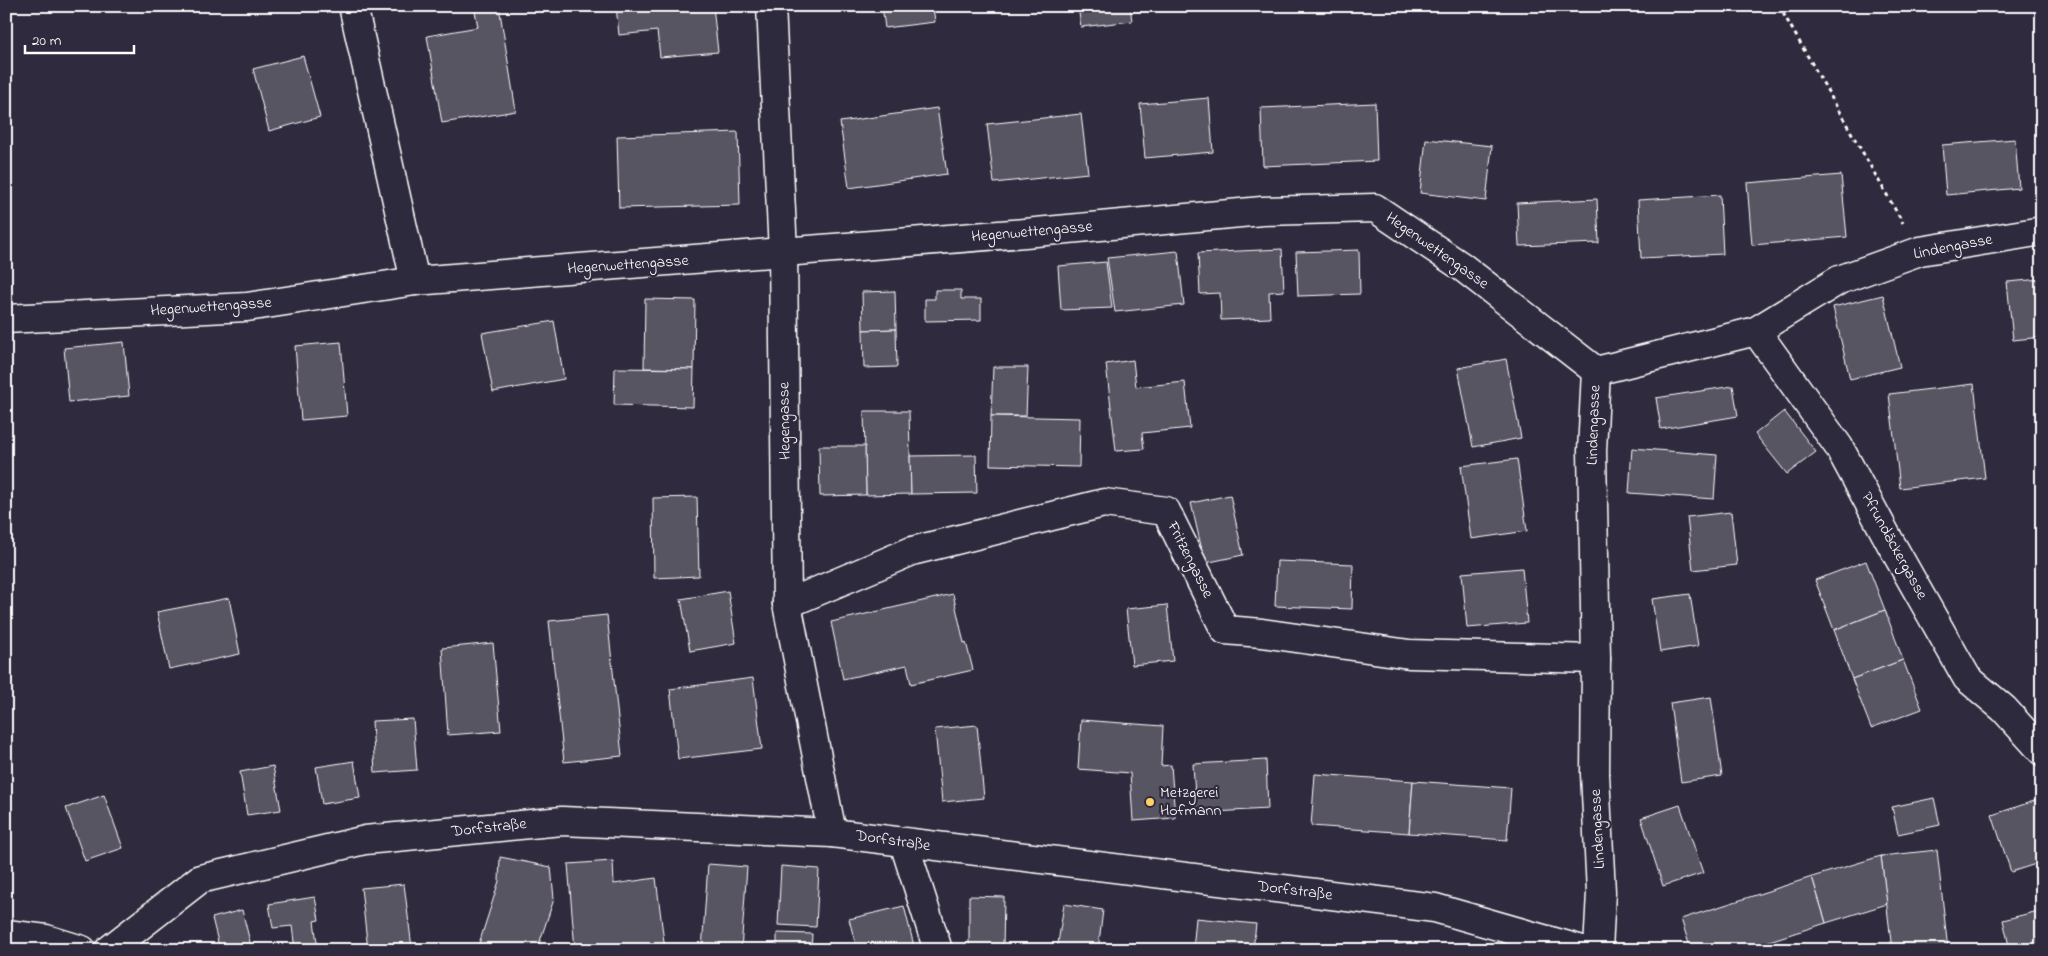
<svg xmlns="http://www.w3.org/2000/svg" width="2048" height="956" viewBox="0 0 2048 956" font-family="'Indie Flower',sans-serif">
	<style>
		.building { fill: #595564; stroke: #fff }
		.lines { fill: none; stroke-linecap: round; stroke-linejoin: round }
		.minor-casing { stroke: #fff; stroke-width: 31 }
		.tertiary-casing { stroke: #fff; stroke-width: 31 }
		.path { stroke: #fff; stroke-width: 3; stroke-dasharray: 4 4; stroke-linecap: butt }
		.minor { stroke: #2f2a3d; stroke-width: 28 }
		.tertiary { stroke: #2f2a3d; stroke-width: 28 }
		.poi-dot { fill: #ffd166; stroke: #2f2a3d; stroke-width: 2 }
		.labels { text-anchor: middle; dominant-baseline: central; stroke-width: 4.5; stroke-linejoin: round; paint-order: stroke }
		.street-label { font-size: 16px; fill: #fff; stroke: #2f2a3d }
		.poi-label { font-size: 16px; fill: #fff; stroke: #2f2a3d; text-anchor: start }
	</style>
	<rect width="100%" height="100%" fill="#2f2a3d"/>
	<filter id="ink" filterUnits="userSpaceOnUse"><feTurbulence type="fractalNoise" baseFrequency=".02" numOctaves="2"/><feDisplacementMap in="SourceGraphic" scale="10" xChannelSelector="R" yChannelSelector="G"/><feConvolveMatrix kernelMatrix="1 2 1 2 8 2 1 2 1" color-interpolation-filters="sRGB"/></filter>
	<g filter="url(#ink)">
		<!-- building -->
		<g class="building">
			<polygon points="474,6 499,6 516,111 442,123 427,36 478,27"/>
			<polygon points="616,6 713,6 718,52 660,57 657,31 619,35"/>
			<polygon points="882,6 933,6 935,22 885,28"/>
			<polygon points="1078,6 1130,6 1132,21 1081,27"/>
			<polygon points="303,56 320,117 269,131 253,69"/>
			<polygon points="1209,98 1213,152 1145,158 1140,104"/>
			<polygon points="1375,103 1377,161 1263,166 1261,108"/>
			<polygon points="937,108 947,174 849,188 840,122"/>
			<polygon points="1081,114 1088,173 994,183 987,124"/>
			<polygon points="738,132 740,205 619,208 617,136"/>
			<polygon points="1426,139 1492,146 1486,201 1420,193"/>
			<polygon points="2015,139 2019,188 1946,195 1942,145"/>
			<polygon points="1841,175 1847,237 1752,245 1747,183"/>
			<polygon points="1720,195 1723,254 1641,258 1638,200"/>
			<polygon points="1597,199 1599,243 1519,246 1517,203"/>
			<polygon points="1282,249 1284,291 1269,292 1270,318 1221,320 1220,293 1200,294 1198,253"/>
			<polygon points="1359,250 1360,294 1298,296 1296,252"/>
			<polygon points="1178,251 1184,305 1115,312 1107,258"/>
			<polygon points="1106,262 1112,308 1061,310 1058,266"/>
			<polygon points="2042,279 2042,337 2013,340 2007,282"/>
			<polygon points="935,290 961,290 961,299 981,299 981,320 925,321 925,299 935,299"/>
			<polygon points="895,291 896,329 863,330 862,292"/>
			<polygon points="1883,295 1900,367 1850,379 1833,307"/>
			<polygon points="645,299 695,300 694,369 644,368"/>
			<polygon points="554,321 564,379 493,392 482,333"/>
			<polygon points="896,329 897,367 864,368 863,330"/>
			<polygon points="124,342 129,396 69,402 64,348"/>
			<polygon points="341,342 347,416 301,420 295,346"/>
			<polygon points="1506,359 1521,438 1473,447 1458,368"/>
			<polygon points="1133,360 1136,387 1185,382 1190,428 1142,433 1144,449 1116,451 1106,364"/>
			<polygon points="993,367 1028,367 1026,416 991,416"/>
			<polygon points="615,368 694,369 693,407 614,405"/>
			<polygon points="1974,384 1985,478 1900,488 1889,394"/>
			<polygon points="1733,386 1738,416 1661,429 1656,398"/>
			<polygon points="864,411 909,411 911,494 866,495"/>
			<polygon points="1784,411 1816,452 1787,474 1755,434"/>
			<polygon points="991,416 1080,418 1079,467 990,465"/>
			<polygon points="819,446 865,446 866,495 820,496"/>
			<polygon points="1632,448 1717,455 1714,499 1629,493"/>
			<polygon points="976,455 977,493 911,494 910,456"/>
			<polygon points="1517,459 1527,531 1471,539 1461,466"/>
			<polygon points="1230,495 1243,555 1205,563 1191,503"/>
			<polygon points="697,497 699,576 654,578 653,498"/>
			<polygon points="1731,512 1737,565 1693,570 1687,517"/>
			<polygon points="1277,561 1353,564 1352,609 1275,606"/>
			<polygon points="1866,561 1885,610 1834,630 1815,580"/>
			<polygon points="1522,568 1527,623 1467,628 1462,573"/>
			<polygon points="728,591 736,643 690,651 681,599"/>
			<polygon points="953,594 964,643 966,642 973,670 911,684 907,665 843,679 831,622"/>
			<polygon points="1690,594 1698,646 1660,652 1652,599"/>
			<polygon points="229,598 240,654 169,669 157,612"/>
			<polygon points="1167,605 1173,661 1132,665 1126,609"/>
			<polygon points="1885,610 1903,660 1852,679 1834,630"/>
			<polygon points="607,615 622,756 564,762 549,621"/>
			<polygon points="493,643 501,731 448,735 442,648"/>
			<polygon points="1903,660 1922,709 1871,728 1852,679"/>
			<polygon points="753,678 762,749 678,759 670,689"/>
			<polygon points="1711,697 1722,776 1681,782 1670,703"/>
			<polygon points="413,719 417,770 375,773 372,721"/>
			<polygon points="1081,720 1163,726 1161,766 1171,765 1175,818 1133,821 1130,773 1078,769"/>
			<polygon points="977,725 984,798 942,802 935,729"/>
			<polygon points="1266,760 1268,809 1196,813 1193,764"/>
			<polygon points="354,761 360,798 322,804 316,767"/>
			<polygon points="273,766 281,810 247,815 240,772"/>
			<polygon points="1315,774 1413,781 1409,833 1311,826"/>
			<polygon points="1413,781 1511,788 1507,840 1409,833"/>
			<polygon points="104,795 123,848 85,861 66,808"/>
			<polygon points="1934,798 1940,825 1898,834 1892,807"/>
			<polygon points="2040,799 2042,804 2042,862 2011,872 1992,815"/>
			<polygon points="1680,805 1703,873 1663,886 1641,818"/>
			<polygon points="1937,850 1948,950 1892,950 1881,856"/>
			<polygon points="1881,856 1887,904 1826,923 1812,877"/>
			<polygon points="500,857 551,867 554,899 537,950 477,950 499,881"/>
			<polygon points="613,861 614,884 656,878 665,950 575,950 568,864"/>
			<polygon points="708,864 747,867 741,950 702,950"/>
			<polygon points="781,866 819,869 816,927 778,925"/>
			<polygon points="1812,877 1826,923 1741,950 1691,950 1681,919"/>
			<polygon points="404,884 412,948 368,950 361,888"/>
			<polygon points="969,896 1004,897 1003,950 969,950"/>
			<polygon points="315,897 319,920 314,921 318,950 295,950 292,926 273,928 269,904"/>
			<polygon points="1064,904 1103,910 1098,950 1057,950"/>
			<polygon points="904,906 915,950 857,950 849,919"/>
			<polygon points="242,910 252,950 220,950 212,918"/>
			<polygon points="2042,910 2042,950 2010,950 2003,920"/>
			<polygon points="1196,918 1256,924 1253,950 1193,950"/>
			<polygon points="777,933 812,934 811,950 777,950"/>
			<polygon points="1395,944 1437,950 1394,950"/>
		</g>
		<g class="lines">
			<defs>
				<g id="minor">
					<polyline points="353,6 415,281"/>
					<polyline points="771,6 783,252 787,604 832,833"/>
					<polyline points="6,319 247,307 415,281 1025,233 1262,211 1375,208 1461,266 1596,371"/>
					<polyline points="1756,331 1839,447 1890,542 1967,678 2004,709 2042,751"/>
					<polyline points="1596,371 1592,451 1596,659 1595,774 1601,892 1598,950"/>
					<polyline points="1596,371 1756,331 1839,280 1920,251 2042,231"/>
					<polyline points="787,604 912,551 1104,503 1166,511 1225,630 1262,633 1409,654 1596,659"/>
					<polyline points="904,843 938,950"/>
					<polyline points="6,934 46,939 82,950"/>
				</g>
				<polyline id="tertiary" points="109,950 200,879 365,840 562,821 832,833 1435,908 1582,950"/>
			</defs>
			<!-- minor casing -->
			<use href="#minor" class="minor-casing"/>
			<!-- tertiary casing -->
			<use href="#tertiary" class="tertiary-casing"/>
			<!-- path -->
			<polyline class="path" points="1779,6 1903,223"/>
			<!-- minor -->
			<use href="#minor" class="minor"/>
			<!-- tertiary -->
			<use href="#tertiary" class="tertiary"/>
		</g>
	</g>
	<!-- markers -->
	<circle class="poi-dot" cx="1150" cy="802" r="5"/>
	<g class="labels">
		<!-- street labels -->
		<g class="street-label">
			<text transform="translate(1032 232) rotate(-5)">Hegenwettengasse</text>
			<text transform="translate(1953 247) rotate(-11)">Lindengasse</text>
			<text transform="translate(1437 251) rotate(35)">Hegenwettengasse</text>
			<text transform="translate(628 265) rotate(-4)">Hegenwettengasse</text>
			<text transform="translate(211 307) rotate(-4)">Hegenwettengasse</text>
			<text transform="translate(785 421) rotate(-91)">Hegengasse</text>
			<text transform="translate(1594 425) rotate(-88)">Lindengasse</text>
			<text transform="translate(1894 546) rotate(61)">Pfrundäckergasse</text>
			<text transform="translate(1190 560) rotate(63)">Fritzengasse</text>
			<text transform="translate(489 828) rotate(-6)">Dorfstraße</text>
			<text transform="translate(1598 829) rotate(-93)">Lindengasse</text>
			<text transform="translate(893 841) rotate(8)">Dorfstraße</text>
			<text transform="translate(1295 891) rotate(7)">Dorfstraße</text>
		</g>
		<!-- poi labels -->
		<g class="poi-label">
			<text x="1160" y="793">Metzgerei<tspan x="1160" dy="18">Hofmann</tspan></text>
		</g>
	</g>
	<!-- margin -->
	<rect width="2048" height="956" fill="none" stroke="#2f2a3d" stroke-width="25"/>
	<rect x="12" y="12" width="2023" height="931" fill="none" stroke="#fff" stroke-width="2" filter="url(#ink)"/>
	<!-- scale -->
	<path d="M25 45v8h109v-8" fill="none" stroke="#ffffff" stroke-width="2.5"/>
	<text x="32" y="45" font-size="15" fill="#ffffff" stroke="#2f2a3d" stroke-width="4" paint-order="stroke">20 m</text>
</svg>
